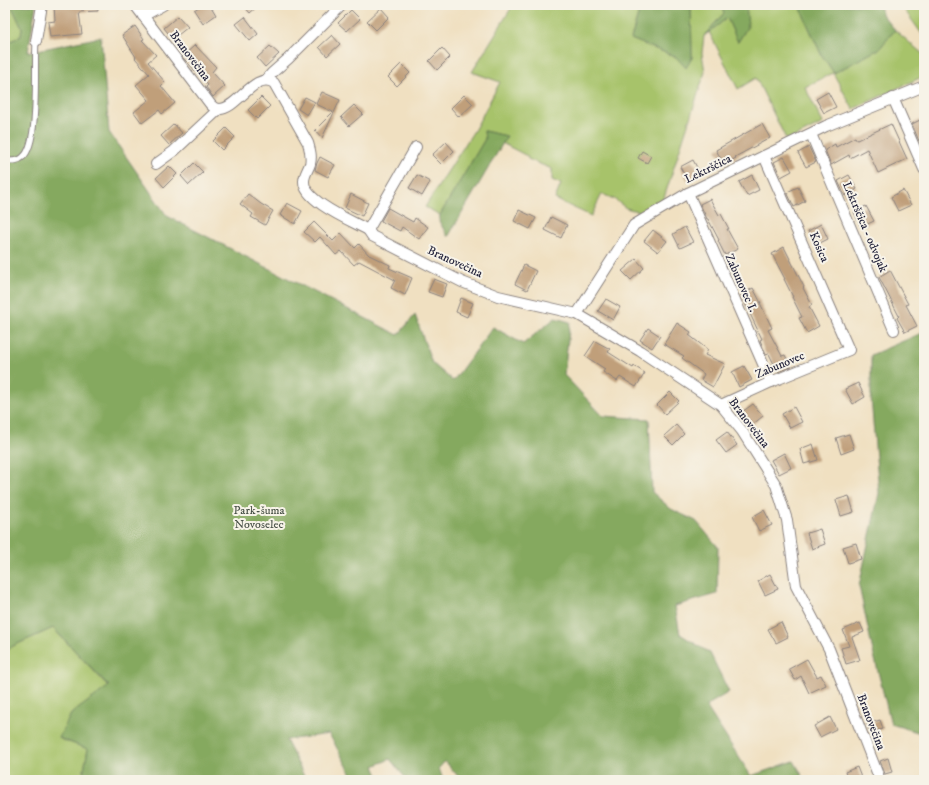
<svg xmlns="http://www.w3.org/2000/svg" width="929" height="785" viewBox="0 0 929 785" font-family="'IM FELL DW Pica',serif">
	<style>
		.green { fill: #a7c36a; stroke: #647252 }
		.forest { fill: #85a95e; stroke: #54664c }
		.building { fill: #c09f7a }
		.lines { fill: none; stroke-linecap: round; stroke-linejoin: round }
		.lane-casing { stroke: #89817e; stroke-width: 7 }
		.street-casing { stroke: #89817e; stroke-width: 12 }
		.lane { stroke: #fff; stroke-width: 5 }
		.street { stroke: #fff; stroke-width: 10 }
		.labels { text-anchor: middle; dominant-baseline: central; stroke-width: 4; stroke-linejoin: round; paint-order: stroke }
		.street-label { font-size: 12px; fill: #22223b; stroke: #f7f3e8 }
		.park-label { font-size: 12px; fill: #4a5249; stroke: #f7f3e8 }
	</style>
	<rect width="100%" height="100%" fill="#f7f3e8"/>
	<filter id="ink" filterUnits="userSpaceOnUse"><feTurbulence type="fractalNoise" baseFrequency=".025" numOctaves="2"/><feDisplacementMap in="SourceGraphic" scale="8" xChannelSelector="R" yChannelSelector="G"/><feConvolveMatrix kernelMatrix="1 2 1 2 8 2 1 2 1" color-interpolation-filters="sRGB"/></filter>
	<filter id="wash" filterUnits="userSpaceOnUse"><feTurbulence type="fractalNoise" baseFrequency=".012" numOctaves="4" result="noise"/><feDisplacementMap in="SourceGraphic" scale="16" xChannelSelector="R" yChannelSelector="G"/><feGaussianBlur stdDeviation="0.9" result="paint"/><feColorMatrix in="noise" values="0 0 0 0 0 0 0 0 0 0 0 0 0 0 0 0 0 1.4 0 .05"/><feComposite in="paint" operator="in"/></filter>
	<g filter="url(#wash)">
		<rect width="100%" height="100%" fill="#f0e0c1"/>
		<!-- green -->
		<g class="green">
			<polygon points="5,5 11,5 22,28 21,36 5,44"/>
			<polygon points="513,5 641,5 631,39 676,57 692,58 691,5 720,5 724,13 704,36 702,53 705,72 662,204 644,213 626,208 614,199 602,194 591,216 555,199 561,184 552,180 552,169 528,159 527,156 502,143 506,136 484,131 485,139 440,215 425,207 475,129 500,82 472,72"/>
			<polygon points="746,5 800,5 805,19 821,54 834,73 879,49 895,30 924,55 924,76 853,109 833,73 805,87 823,123 787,141 756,78 738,89 709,32 727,18 738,42 748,26"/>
			<polygon points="901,5 924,5 924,37"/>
			<polygon points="53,628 109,687 71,714 60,739 88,749 82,780 5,780 5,652 13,646"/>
		</g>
		<!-- forest -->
		<g class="forest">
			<polygon points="11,5 36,5 28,52 101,37 109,132 167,216 398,335 415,315 432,363 453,381 493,327 523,344 555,318 570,322 564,375 603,416 649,419 652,492 671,509 696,521 718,547 717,594 675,606 680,634 710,653 729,692 706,706 751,776 794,761 804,778 800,780 461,780 445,761 439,768 443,780 407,780 390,759 374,766 380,780 355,780 329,734 286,740 306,780 82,780 88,749 59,738 71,714 109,686 53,628 13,646 5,652 5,44 21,36 22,28"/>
			<polygon points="641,5 691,5 692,58 686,68 676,57 631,39"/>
			<polygon points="720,5 746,5 748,26 738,42 727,18 704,36 724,13"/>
			<polygon points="800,5 880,5 882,14 895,30 879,49 834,73 821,54 805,19"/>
			<polygon points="484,131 507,136 448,237 439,221 440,215 485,139"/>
			<polygon points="924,332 924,734 891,724 872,647 859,586 879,493 871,398 871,355"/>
		</g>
		<g id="blocks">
			<!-- building -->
			<g class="building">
				<polygon points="54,5 97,5 98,11 79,12 82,34 50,37 48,22 55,21"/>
				<polygon points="202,5 210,5 216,15 203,24 194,10"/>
				<polygon points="243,5 259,5 250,13"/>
				<polygon points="381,8 389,17 376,30 367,21"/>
				<polygon points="351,10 360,19 347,31 338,23"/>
				<polygon points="178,16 188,27 173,39 164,28"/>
				<polygon points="245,17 258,34 250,41 236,24"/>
				<polygon points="135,26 144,39 142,40 156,55 148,62 165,82 161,86 175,103 162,114 159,110 142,123 134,112 149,100 136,85 149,74 135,58 136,57 122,35"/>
				<polygon points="332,35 340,44 327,56 319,47"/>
				<polygon points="195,45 216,67 212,72 225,86 213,97 206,87 208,85 188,63 182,57"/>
				<polygon points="270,46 279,54 265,67 257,58"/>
				<polygon points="442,48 450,57 437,70 429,61"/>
				<polygon points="401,64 410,73 397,86 388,77"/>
				<polygon points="322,92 340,100 322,138 315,130 333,112 316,104"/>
				<polygon points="828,92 836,107 824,113 816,99"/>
				<polygon points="464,95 473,104 459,117 451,108"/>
				<polygon points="261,97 270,106 257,119 248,110"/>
				<polygon points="305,97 315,102 307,115 298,109"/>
				<polygon points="354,105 363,114 349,126 341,117"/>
				<polygon points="920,120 924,126 924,139 919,141 912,124"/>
				<polygon points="174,124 182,133 169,145 161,136"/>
				<polygon points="762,124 770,138 735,157 736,158 724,164 716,150"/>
				<polygon points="891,124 907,159 878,173 867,149 850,158 849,155 831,165 825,150 835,144 836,147 855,137 857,140"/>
				<polygon points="226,128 235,137 222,150 213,141"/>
				<polygon points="446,142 454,151 441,164 432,155"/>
				<polygon points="809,147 816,162 806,167 798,153"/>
				<polygon points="642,151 651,156 647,163 638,158"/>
				<polygon points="320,157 335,165 328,177 315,170 317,163"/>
				<polygon points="784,157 792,171 781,177 774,162"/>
				<polygon points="693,160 701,175 688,181 680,167"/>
				<polygon points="194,163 203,172 189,185 181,176"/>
				<polygon points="169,166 177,174 164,187 156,178"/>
				<polygon points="417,175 430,182 422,196 409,188"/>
				<polygon points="752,175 759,190 747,196 739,182"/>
				<polygon points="849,175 857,189 845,196 838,181"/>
				<polygon points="798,187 805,201 794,207 787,192"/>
				<polygon points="903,190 911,205 898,211 891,197"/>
				<polygon points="248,194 261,204 273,211 265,225 251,217 253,214 240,204"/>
				<polygon points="351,194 368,203 362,216 345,208"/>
				<polygon points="710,199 719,215 721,214 729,229 727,229 738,249 725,255 718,241 719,240 708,219 707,219 700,204"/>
				<polygon points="287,203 302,211 295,224 280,215"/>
				<polygon points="866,206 874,221 861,227 854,212"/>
				<polygon points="388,208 413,222 415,218 428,227 419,239 402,227 400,231 381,221"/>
				<polygon points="519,210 536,218 530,229 514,221"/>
				<polygon points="551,217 567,225 561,238 545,230"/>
				<polygon points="314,222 333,241 341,233 355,248 359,244 369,255 390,265 389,268 412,278 405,295 391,288 395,280 359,261 354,265 341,251 336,255 320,237 315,242 304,232"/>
				<polygon points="821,224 828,239 816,245 808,231"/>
				<polygon points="685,227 693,242 680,248 673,234"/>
				<polygon points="653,230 667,241 658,252 644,241"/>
				<polygon points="784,247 804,287 803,288 812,305 809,307 819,326 807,333 799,318 802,317 792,297 793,297 784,279 785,279 772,254"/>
				<polygon points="636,259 644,268 631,280 622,271"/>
				<polygon points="524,265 536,271 527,290 515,284"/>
				<polygon points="890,270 908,304 906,305 917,326 905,332 897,318 899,316 879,277"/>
				<polygon points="434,279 447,284 442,297 428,292"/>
				<polygon points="753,288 761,303 760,303 772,328 768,330 782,356 785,355 791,367 778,372 769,354 766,355 760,340 762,339 741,295"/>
				<polygon points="461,298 473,303 467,317 456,312"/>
				<polygon points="606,299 620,307 613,320 598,311"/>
				<polygon points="677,323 691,332 689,335 708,350 705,355 725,364 713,387 701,380 704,374 682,358 684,356 664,344"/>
				<polygon points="648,328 660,336 652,348 640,340"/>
				<polygon points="595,341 610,349 608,352 633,368 634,366 645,373 636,387 620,377 617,381 603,372 605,369 585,356"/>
				<polygon points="744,366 752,380 739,387 732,372"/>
				<polygon points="858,383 865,397 853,404 845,389"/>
				<polygon points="670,392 679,401 665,414 657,405"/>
				<polygon points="753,404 763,416 752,425 742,412"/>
				<polygon points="794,407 802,422 790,428 782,414"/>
				<polygon points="676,425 684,434 673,445 664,436"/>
				<polygon points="727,432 737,445 726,453 716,440"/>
				<polygon points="849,434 854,449 841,454 836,438"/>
				<polygon points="813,444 818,460 804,464 800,449"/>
				<polygon points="784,453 791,468 779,474 771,460"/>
				<polygon points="849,496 854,512 841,516 836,500"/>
				<polygon points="764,510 772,525 759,531 752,517"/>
				<polygon points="820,529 825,544 812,549 807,533"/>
				<polygon points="856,543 861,559 848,563 843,547"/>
				<polygon points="770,574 778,589 765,595 758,581"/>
				<polygon points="781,622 788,637 776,643 768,629"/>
				<polygon points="860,623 864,632 852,637 860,660 846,664 841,648 849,646 843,630"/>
				<polygon points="807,659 817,677 821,675 826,685 809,693 801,676 795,680 789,669"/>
				<polygon points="830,717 836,729 820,737 814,726"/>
				<polygon points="880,720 883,729 870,733 867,724"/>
				<polygon points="888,758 892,772 885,774 880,761"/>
				<polygon points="857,767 862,780 848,780 845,772"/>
			</g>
		</g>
	</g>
	<g filter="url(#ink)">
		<use href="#blocks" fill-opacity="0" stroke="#89817e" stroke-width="1"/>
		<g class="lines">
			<defs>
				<path id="lane" d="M5,161C11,161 18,162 23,157C40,143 34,65 36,41"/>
				<g id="street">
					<path d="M135,5L211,105C213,107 216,109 219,109C237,110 255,70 274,83L308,143C310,150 312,156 310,164C308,170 304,175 304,181C303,201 352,221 368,230L372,236L462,282L498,296L577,314L640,351L721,405L742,431L776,485L787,520L796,586L829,649L880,780"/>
					<polyline points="143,16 163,5"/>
					<polyline points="36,41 42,5"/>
					<polyline points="266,80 272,73 288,59 342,5"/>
					<polyline points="893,98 924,169"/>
					<polyline points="811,134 894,330"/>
					<polyline points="156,164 174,151 219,109"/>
					<polyline points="688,193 771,382"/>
					<polyline points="368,230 416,147"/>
					<polyline points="577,314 634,225 688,193 764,156 826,126 924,86"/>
					<polyline points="721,405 771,382 849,350 764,156"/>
				</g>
			</defs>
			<!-- lane casing -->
			<use href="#lane" class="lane-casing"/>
			<!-- street casing -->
			<use href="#street" class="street-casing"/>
			<!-- lane -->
			<use href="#lane" class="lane"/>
			<!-- street -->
			<use href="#street" class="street"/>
		</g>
	</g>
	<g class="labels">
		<!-- street labels -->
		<g class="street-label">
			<text transform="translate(190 56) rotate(53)">Branovečina</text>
			<text transform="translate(708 169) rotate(-26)">Lektrščica</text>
			<text transform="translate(865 227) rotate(67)">Lektrščica - odvojak</text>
			<text transform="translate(819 247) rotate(66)">Kosica</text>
			<text transform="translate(455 262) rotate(25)">Branovečina</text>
			<text transform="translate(741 283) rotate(66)">Zabunovec I.</text>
			<text transform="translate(780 365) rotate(-23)">Zabunovec</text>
			<text transform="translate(749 423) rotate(53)">Branovečina</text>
			<text transform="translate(871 722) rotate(69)">Branovečina</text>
		</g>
		<!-- park labels -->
		<g class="park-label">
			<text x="259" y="510">Park-šuma<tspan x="259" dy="14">Novoselec</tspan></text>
		</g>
	</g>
	<!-- margin -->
	<rect width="929" height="785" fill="none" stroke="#f7f3e8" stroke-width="20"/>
</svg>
